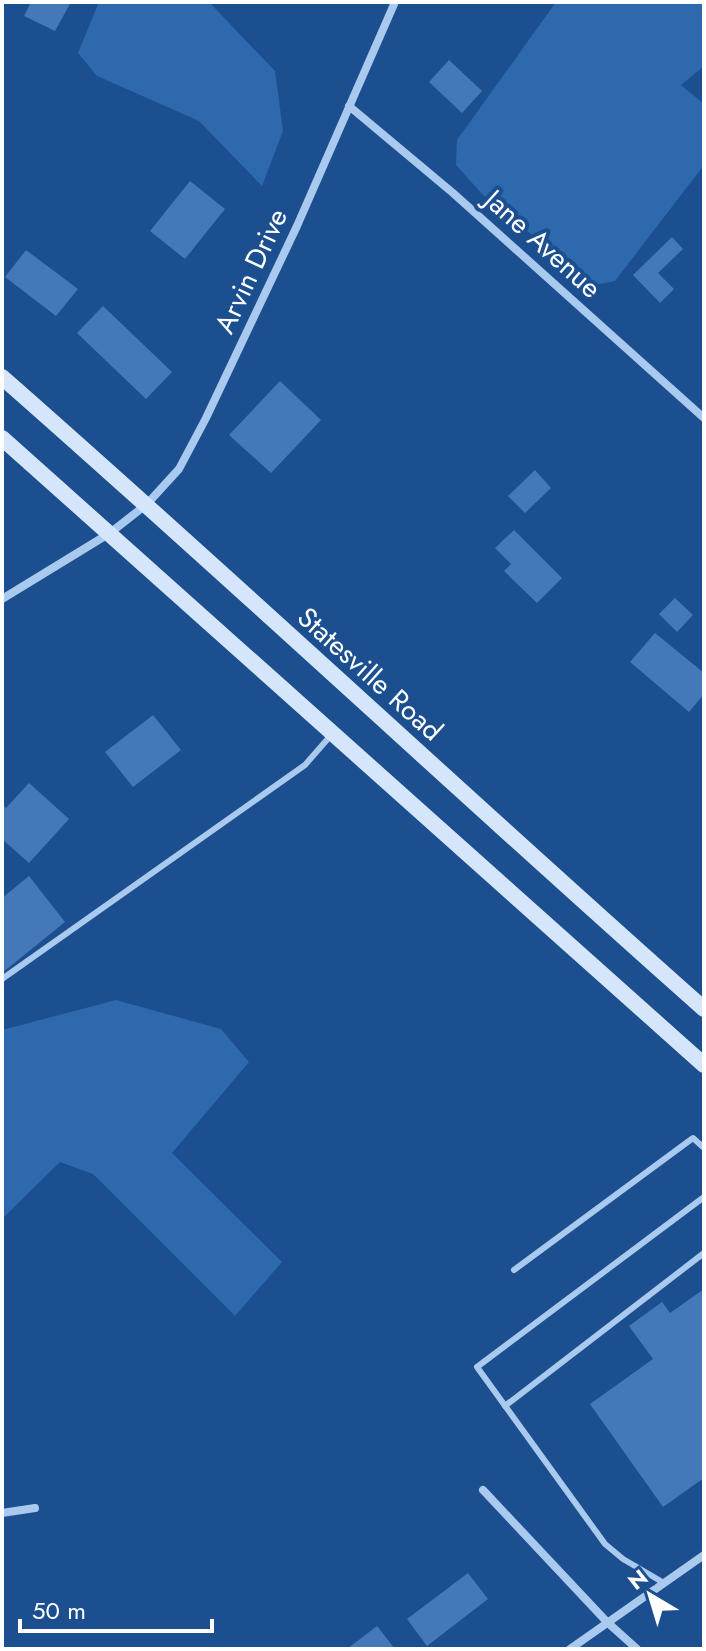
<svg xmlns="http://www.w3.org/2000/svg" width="706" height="1651" viewBox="0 0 706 1651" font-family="Jost,sans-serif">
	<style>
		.green { fill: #2e69ad }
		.building { fill: #4478b7 }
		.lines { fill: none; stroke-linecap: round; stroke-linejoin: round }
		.lane { stroke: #a9c9ee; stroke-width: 6 }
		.street { stroke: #a9c9ee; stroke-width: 8 }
		.secondary { stroke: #d6e6fa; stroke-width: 16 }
		.labels { text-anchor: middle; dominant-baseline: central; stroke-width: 8; stroke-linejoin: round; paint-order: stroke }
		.street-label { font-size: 28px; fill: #fff; stroke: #1b4f8f }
	</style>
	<rect width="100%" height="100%" fill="#1b4f8f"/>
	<!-- green -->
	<g class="green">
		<polygon points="99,2 209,2 275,71 283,131 262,186 199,121 97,76 78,53"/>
		<polygon points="556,2 704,2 704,66 681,85 704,104 704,165 615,281 594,285 482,194 456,165 457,140"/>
		<polygon points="116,1000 221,1029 249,1062 172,1153 282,1262 235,1316 93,1174 60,1162 2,1219 2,1030"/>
	</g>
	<!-- building -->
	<g class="building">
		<polygon points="31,2 71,2 55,31 24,16"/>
		<polygon points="449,60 482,91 462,113 429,82"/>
		<polygon points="190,181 225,209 185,259 150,231"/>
		<polygon points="672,237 683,249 658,273 674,289 660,303 633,275"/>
		<polygon points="26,250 78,289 56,316 5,277"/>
		<polygon points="103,306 172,372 146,399 77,333"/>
		<polygon points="280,381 321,420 271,473 229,435"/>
		<polygon points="535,470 551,488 525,513 508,496"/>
		<polygon points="514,530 562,578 537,603 504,571 511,564 495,548"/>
		<polygon points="675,598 693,615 677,632 659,614"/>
		<polygon points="655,633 704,673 704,694 689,712 630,662"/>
		<polygon points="153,715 181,750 133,787 105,752"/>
		<polygon points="29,783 69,819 29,863 2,839 2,804 6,808"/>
		<polygon points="29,876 65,922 2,973 2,898"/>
		<polygon points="704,1289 704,1478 663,1507 590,1404 653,1359 629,1326 662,1302 670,1313"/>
		<polygon points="468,1573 488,1599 427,1646 407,1619"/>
		<polygon points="377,1626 395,1649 347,1649"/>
	</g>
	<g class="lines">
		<!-- lane -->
		<g class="lane">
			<polyline points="2,979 305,765 332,734"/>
			<polyline points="514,1270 693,1138 704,1148"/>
			<polyline points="505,1406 704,1253"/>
			<polyline points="664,1583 623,1559 605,1544 477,1367 704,1197"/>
		</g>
		<!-- street -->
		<g class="street">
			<polyline points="349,106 453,193 704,418"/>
			<polyline points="2,599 110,533 147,504 179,469 206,418 297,226 395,2"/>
			<polyline points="483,1490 607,1622 637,1649"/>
			<polyline points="2,1513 35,1508"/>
			<polyline points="570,1649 704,1555"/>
		</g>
		<!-- secondary -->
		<g class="secondary">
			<path d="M2,377C239,585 468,800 704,1009"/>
			<polyline points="2,438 704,1065"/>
		</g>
	</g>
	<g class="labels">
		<!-- street labels -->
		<g class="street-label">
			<text transform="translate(543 244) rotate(42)">Jane Avenue</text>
			<text transform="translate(251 271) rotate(-65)">Arvin Drive</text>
			<text transform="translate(370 674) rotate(42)">Statesville Road</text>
		</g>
	</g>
	<!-- border -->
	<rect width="706" height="1651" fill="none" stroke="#ffffff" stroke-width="8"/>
	<!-- north arrow -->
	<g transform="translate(650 1595) rotate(322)" stroke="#1b4f8f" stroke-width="6" paint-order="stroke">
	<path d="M0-6L14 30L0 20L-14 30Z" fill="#ffffff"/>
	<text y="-12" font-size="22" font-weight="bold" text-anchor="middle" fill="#ffffff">N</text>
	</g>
	<!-- scale -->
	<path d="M20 1619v12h192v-12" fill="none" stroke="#ffffff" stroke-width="4"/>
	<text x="32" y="1619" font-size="24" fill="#ffffff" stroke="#1b4f8f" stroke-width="6" paint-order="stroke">50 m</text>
</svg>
